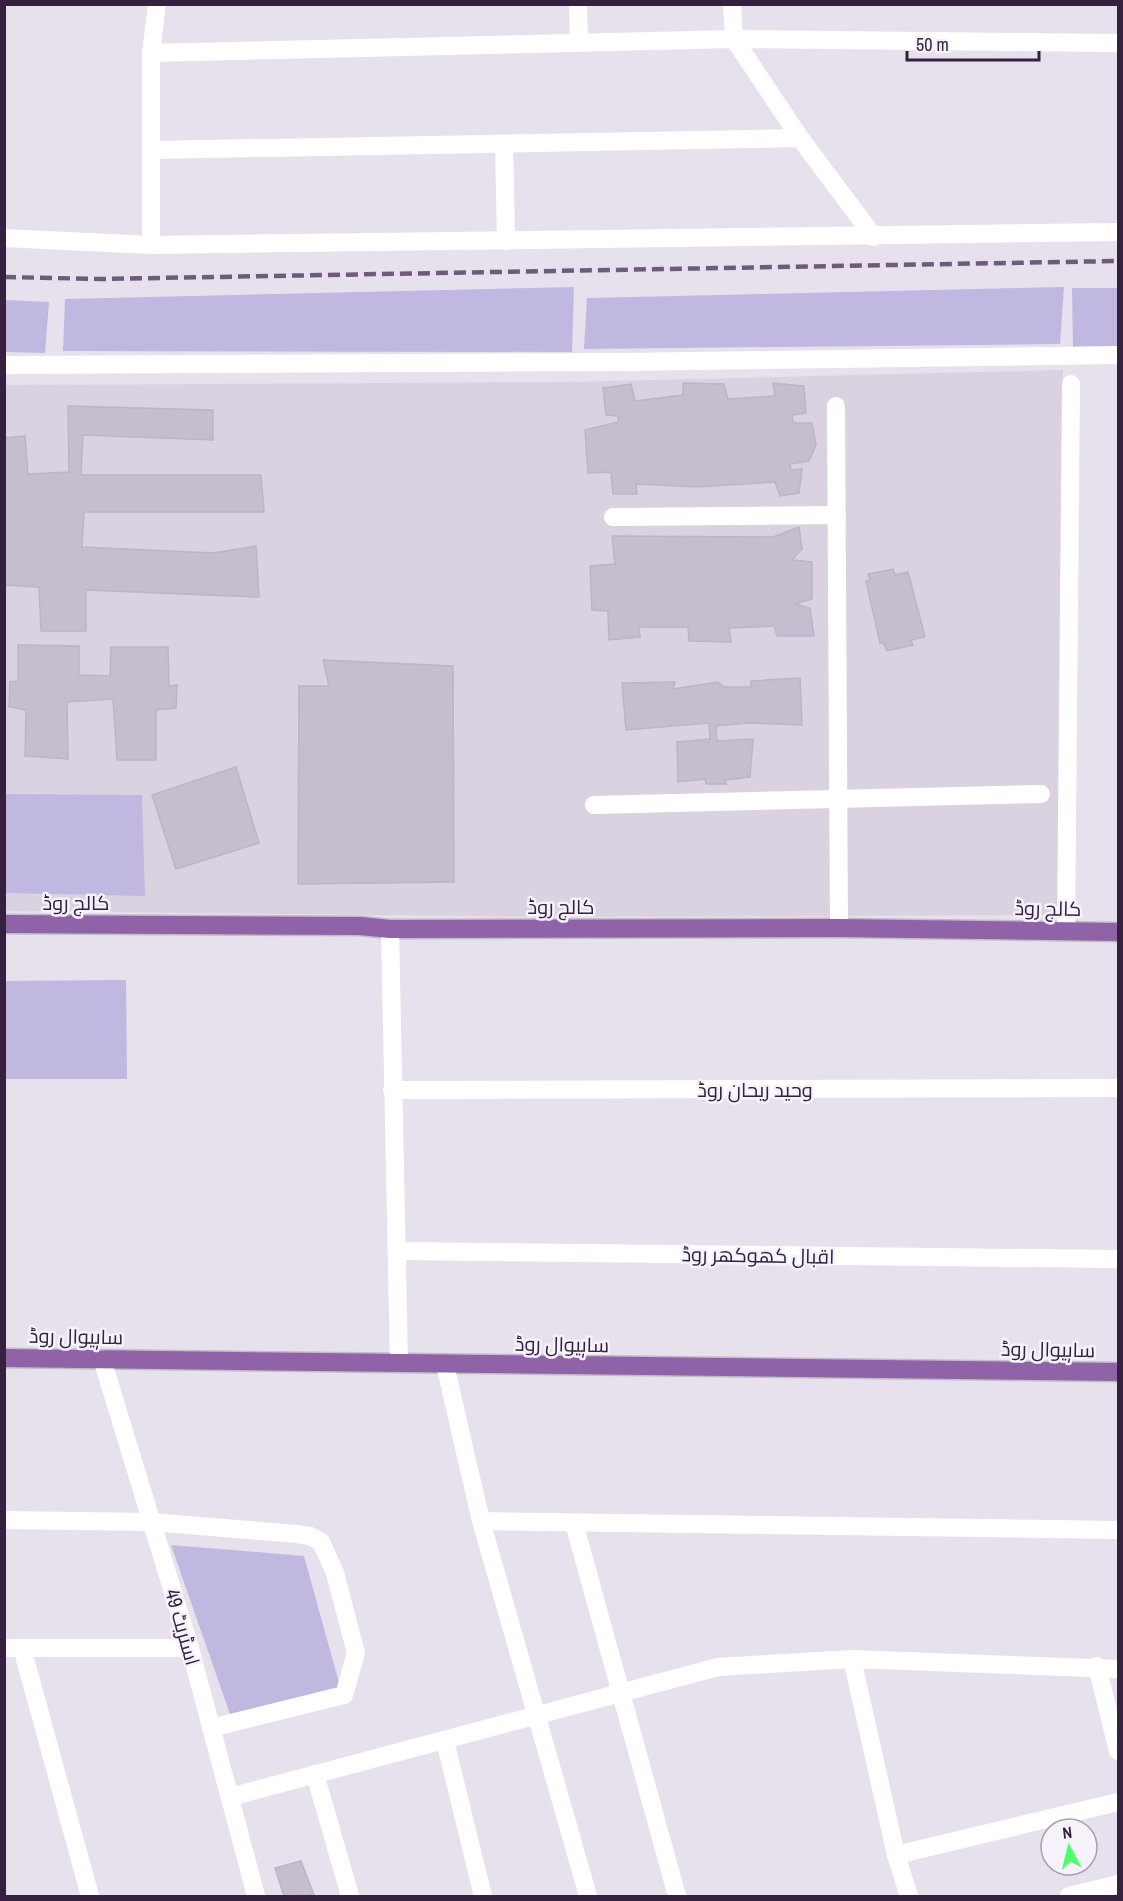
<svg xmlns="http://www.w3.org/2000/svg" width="1123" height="1901" viewBox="0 0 1123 1901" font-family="'Archivo Narrow',Cairo,sans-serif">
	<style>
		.built { fill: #dad2e1 }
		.green { fill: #c0b8e0 }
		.building { fill: #c6bdce; stroke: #beb3c7; stroke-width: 1.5 }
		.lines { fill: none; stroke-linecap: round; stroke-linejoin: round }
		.major-casing { stroke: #c2bcc6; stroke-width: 21 }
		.minor { stroke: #fff; stroke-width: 18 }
		.major { stroke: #9062a7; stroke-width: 18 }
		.rail { stroke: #705a7b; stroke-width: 4.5; stroke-dasharray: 12 6; stroke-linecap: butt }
		.labels { text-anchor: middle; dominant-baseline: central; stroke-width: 5; stroke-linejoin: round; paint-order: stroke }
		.street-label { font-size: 20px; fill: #352040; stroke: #f5f2f9 }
	</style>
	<rect width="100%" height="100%" fill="#e7e1ed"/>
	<!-- built -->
	<polygon class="built" points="1063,370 1058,915 562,917 5,911 5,385 566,382"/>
	<!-- green -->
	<g class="green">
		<polygon points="574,287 572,352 63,351 65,299"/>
		<polygon points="1064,287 1060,344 584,349 587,298"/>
		<polygon points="1072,288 1118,288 1118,347 1073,347"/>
		<polygon points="5,300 49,302 45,353 5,352"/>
		<polygon points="5,794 142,795 145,896 5,893"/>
		<polygon points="126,980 127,1079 5,1079 5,981"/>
		<polygon points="171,1545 304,1556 341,1690 231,1717"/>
	</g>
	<!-- building -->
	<g class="building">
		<polygon points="683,383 724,384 728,399 775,396 773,383 804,386 806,413 792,415 793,423 812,423 816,445 809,461 790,464 791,470 802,469 799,493 780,496 775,482 697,487 636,484 637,494 613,494 611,472 588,473 585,430 618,422 618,416 606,415 603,388 631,384 635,401 683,395"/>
		<polygon points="68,406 213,410 213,440 83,435 81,475 261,475 264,512 84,512 82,547 213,553 256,546 259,597 86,590 86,631 41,631 39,587 4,585 4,438 25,436 28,474 69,472"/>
		<polygon points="799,527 802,549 792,560 812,562 812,599 795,604 810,608 814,636 777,636 774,626 729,628 731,642 689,641 688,627 639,627 640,637 609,640 608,611 592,610 590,566 615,564 612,536 773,537"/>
		<polygon points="893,569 895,575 908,572 925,637 911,640 913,645 887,651 883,643 880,643 866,581 870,580 868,574"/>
		<polygon points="18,645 79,646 79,675 110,676 111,647 168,647 169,686 177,685 176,708 156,710 156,760 117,760 113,699 67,702 68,759 25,756 26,710 9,707 10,682 18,681"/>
		<polygon points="323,660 453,666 454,882 298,884 299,686 329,686"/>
		<polygon points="800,678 802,725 748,723 716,726 717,741 753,739 750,777 725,780 726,784 706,784 705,779 678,782 677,742 710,739 709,723 626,730 622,683 675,682 673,689 718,682 724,687 751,687 751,681"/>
		<polygon points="236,767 259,843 176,869 152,795"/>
		<polygon points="301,1861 314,1895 284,1896 275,1868"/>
	</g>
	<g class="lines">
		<defs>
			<g id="major">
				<polyline points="4,924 360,926 390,929 839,928 1118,932"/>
				<polyline points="4,1358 1118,1372"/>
			</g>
		</defs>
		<!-- major casing -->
		<use href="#major" class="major-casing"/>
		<!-- minor -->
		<g class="minor">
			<polyline points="578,4 579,42"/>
			<polyline points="732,4 734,39 800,138 874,237"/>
			<polyline points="151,53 734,39 1118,43"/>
			<polyline points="504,144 506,241"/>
			<polyline points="153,150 800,138"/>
			<polyline points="4,238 151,245 151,53 157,4"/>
			<polyline points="151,245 1118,232"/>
			<polyline points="4,365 622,362 1118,355"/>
			<polyline points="836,406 839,928"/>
			<polyline points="613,517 837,515"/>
			<polyline points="594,805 1041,794"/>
			<polyline points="390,929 399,1363"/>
			<polyline points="1066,930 1071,384"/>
			<polyline points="392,1090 1118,1088"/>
			<polyline points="397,1251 1118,1259"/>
			<polyline points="102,1359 190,1648 256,1896"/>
			<polyline points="445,1365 481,1521 588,1896"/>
			<polyline points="4,1520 152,1522 297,1534 310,1536 321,1542 335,1573 356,1653 344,1695 211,1728"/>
			<polyline points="481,1521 1118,1530"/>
			<polyline points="574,1523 677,1896"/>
			<polyline points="4,1648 190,1648"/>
			<polyline points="22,1648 90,1896"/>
			<polyline points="852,1659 896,1855 909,1896"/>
			<polyline points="1097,1666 1118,1751"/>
			<polyline points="445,1741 483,1896"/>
			<polyline points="315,1774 350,1896"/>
			<polyline points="230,1797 718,1667 852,1659 1118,1669"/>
			<polyline points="896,1855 1118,1802"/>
			<polyline points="1069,1896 1118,1884"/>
		</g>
		<!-- major -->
		<use href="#major" class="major"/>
		<!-- rail -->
		<polyline class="rail" points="4,277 100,279 1118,261"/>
	</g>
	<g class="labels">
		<!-- street labels -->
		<g class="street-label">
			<text x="76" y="902">کالج روڈ</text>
			<text x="561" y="906">کالج روڈ</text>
			<text transform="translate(1048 908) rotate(1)">کالج روڈ</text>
			<text x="755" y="1089">وحید ریحان روڈ</text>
			<text transform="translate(758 1255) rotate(1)">اقبال کھوکھر روڈ</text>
			<text transform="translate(76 1336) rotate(1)">ساہیوال روڈ</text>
			<text transform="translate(562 1344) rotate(1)">ساہیوال روڈ</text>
			<text transform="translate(1048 1349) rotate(1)">ساہیوال روڈ</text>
			<text transform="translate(183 1627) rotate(74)">اسٹریٹ 49</text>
		</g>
	</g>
	<!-- border -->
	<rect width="1123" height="1901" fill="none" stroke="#352040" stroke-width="12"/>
	<!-- north arrow -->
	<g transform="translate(1069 1847) rotate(353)"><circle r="28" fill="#f5f2f9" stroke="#a89eaf" stroke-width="1.5"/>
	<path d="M0-4.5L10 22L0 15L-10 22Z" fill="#4ffe6d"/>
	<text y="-9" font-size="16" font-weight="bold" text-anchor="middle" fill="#352040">N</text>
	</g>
	<!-- scale -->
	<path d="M907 51v9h132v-9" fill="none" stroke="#352040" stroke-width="3"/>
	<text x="916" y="51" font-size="18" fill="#352040" stroke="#f5f2f9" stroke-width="4.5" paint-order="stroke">50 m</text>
</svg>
